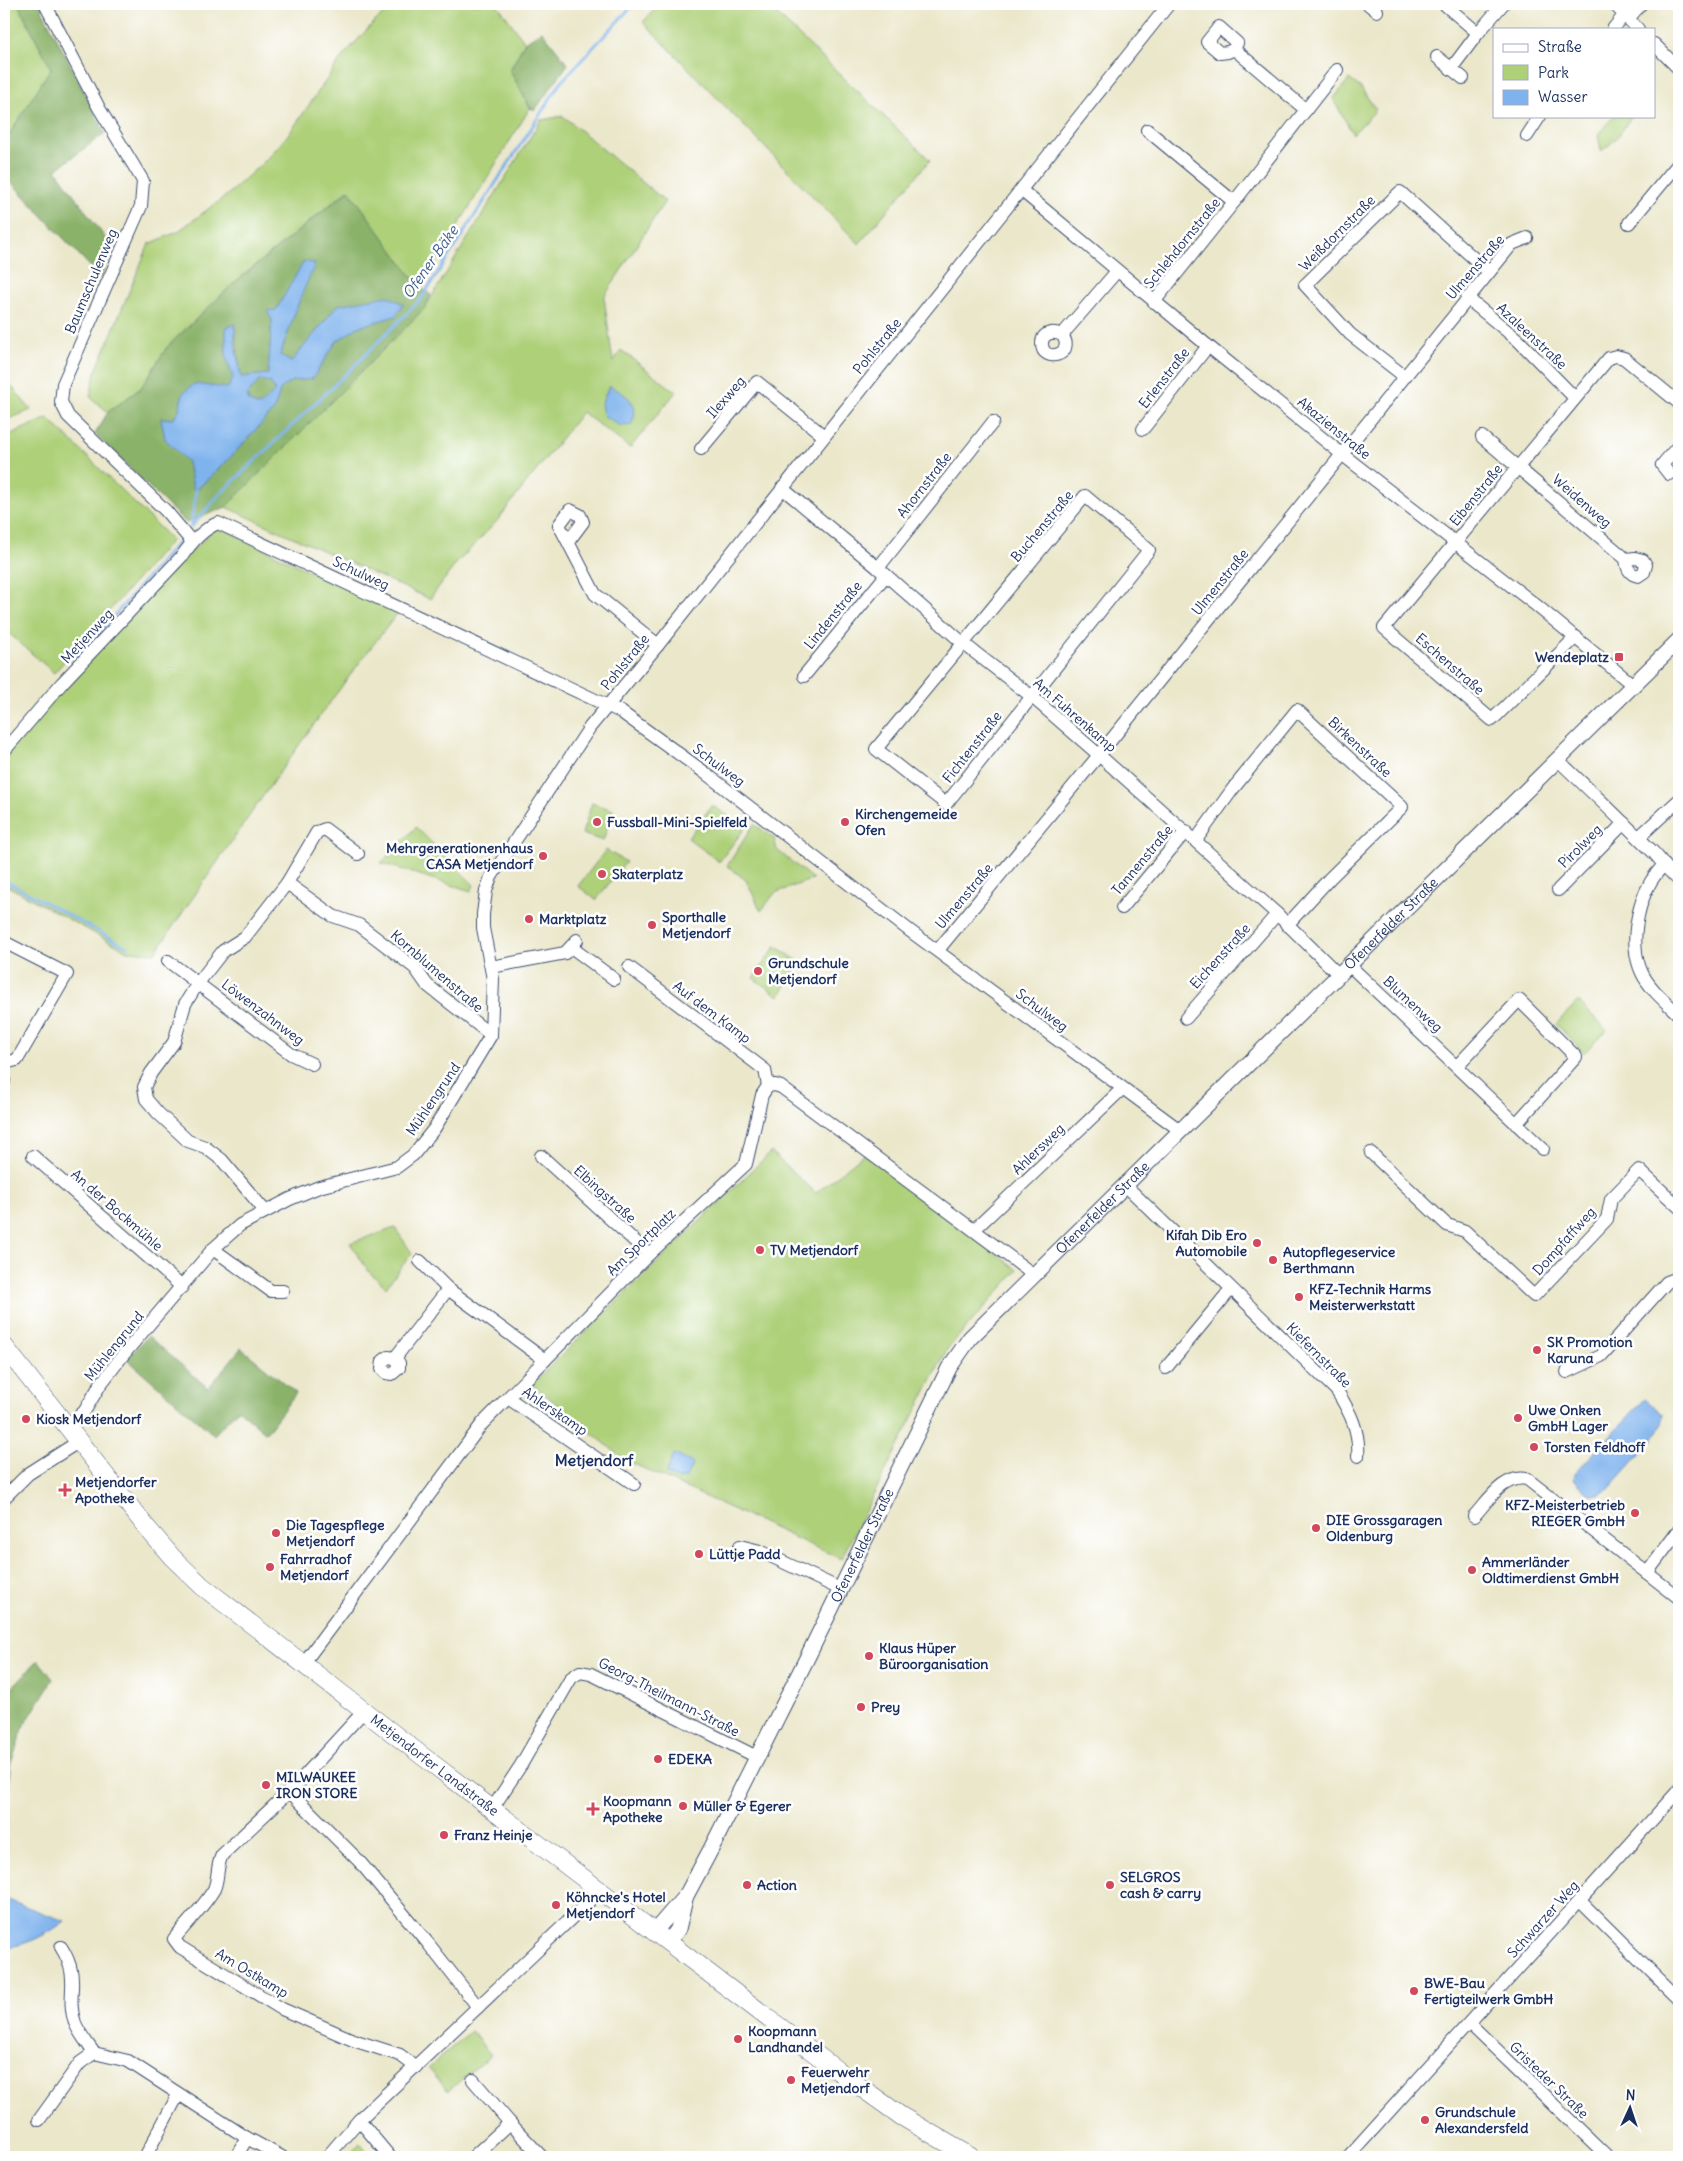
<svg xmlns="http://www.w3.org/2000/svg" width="1683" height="2161" viewBox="0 0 1683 2161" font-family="Delius,sans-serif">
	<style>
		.green { fill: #aed079; stroke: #64806c }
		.forest { fill: #8ab269; stroke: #527064; fill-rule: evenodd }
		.water { fill: #7fb3ed; stroke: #4d71a6; fill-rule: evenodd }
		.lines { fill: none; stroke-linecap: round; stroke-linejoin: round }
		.stream { stroke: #7fb3ed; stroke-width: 3 }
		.minor-casing { stroke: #3a4b6e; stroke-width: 14 }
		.tertiary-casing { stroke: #3a4b6e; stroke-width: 17 }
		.secondary-casing { stroke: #3a4b6e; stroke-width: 19 }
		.minor { stroke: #fff; stroke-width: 12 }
		.tertiary { stroke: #fff; stroke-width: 15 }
		.secondary { stroke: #fff; stroke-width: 18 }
		.poi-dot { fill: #d1495b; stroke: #fff; stroke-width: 2 }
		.labels { text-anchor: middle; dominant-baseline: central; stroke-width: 5; stroke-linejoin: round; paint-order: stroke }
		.street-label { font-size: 14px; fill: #1b2f5e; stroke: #fff }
		.poi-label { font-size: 14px; font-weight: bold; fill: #1b2f5e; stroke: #fff; text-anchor: start }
		.water-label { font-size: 15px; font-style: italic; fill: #3e5d90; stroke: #fff }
		.quarter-label { font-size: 16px; font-weight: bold; fill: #1b2f5e; stroke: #fff }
	</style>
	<rect width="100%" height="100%" fill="#fff"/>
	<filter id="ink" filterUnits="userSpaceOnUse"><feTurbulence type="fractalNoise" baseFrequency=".02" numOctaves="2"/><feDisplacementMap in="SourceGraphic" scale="10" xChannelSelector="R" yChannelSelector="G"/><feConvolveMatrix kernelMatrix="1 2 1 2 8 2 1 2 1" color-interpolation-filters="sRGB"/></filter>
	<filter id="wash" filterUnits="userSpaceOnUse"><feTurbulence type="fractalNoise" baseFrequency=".0096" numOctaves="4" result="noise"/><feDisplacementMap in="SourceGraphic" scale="20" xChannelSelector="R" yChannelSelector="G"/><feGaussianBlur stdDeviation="1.12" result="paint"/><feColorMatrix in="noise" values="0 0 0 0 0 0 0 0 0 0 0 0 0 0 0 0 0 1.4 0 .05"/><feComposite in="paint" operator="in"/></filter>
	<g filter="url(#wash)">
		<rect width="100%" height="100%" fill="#ebe7cb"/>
		<!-- green -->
		<g class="green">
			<polygon points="4,4 18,4 51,68 4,143"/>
			<polygon points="396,4 497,4 525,42 510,70 530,108 420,288 348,190 234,283 167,347 141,388 108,412 90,397 95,373 149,244 177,232 226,196 270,156 291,131 343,56 373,23"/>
			<polygon points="660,4 766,4 930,160 859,244 643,22"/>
			<polygon points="1349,79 1361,88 1376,110 1353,134 1333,99"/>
			<polygon points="563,116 665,201 604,297 613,362 621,350 676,392 630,448 582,412 497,521 455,565 430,599 226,507 424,309 541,120"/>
			<path d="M1614,116H1631C1623,131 1615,142 1601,151L1598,134Z"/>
			<polygon points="4,377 31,410 4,421"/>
			<polygon points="48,418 172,540 54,673 4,629 4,437"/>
			<path d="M217,526L397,614C311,723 234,838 155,953L127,951L4,884V751L62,683Z"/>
			<polygon points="592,803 613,810 603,841 582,834"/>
			<polygon points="712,805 745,828 719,862 688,838"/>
			<polygon points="754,824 774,838 777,850 813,879 775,893 761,911 746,880 727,866"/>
			<polygon points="416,827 474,885 471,891 381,863"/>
			<polygon points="606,850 626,862 596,900 578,886"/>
			<polygon points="776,946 801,963 779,996 753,978"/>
			<polygon points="1578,1001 1607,1030 1584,1053 1556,1024"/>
			<polygon points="771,1152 816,1193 864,1154 1018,1270 948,1348 841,1559 625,1460 532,1384"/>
			<polygon points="395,1228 412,1253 386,1287 369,1272 350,1243"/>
			<polygon points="471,2031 491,2055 448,2091 428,2068"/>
			<polygon points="360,2143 371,2157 348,2157"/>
		</g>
		<!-- forest -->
		<g class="forest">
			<polygon points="18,4 39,4 105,133 56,170 111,246 101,278 4,175 4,143 51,68"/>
			<polygon points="542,31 568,64 535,110 530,108 510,70 525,42"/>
			<path d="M349,190L420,288L431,295L424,309L226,507L186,523L95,434L108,412L141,388L167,347L234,283ZM304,261L301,296L280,355L291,362L338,305L396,316L358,327L337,341L312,379L292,381L281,388L274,410L227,461L196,490L193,488L188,462L165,439L161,418L173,420L179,410L183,393L228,388L233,378L226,356V328L234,324L241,377L268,374L272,320Z"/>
			<polygon points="260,380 271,383 275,391 260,406 249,402 247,395"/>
			<polygon points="148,1336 208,1388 241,1348 296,1393 266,1433 238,1409 214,1435 127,1359"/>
			<polygon points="38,1660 53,1679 24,1726 10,1766 4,1885 4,1696"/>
		</g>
		<!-- water -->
		<g class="water">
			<path d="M304,261L315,264L301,296L280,355L291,362L338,305L388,296L403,304L396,316L358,327L337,341L312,379L292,381L281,388L274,410L227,461L196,490L193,488L188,462L165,439L161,418L173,419L179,410L183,393L194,384L228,388L233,378L226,356V328L235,324V344L241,377L268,374L272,320L267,311L276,310ZM260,380L271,383L275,391L260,406L249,402L247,395Z"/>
			<path d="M609,386C627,395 642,403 631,425L621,426L604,416L601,405Z"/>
			<polygon points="1645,1399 1664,1415 1662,1425 1652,1441 1609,1489 1599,1494 1589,1494 1573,1480 1574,1474"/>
			<polygon points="674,1454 693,1463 686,1478 676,1479 666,1474"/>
			<path d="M8,1900L65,1921C47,1935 27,1945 4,1948V1905Z"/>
		</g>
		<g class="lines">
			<!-- stream -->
			<g class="stream">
				<polyline points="191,526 196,490"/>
				<polyline points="191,527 218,496 349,371 421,299 561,82 634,4"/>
				<polyline points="72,664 182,538"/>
				<polyline points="4,880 127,947"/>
			</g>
		</g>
	</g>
	<g filter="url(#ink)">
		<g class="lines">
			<defs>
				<g id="minor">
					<polyline points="45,4 99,108 143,181 141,206 63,384 61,402 68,416 166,511 192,542"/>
					<polyline points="1368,4 1377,11"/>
					<polyline points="1444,4 1478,33 1503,4"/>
					<polyline points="1614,4 1638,29"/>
					<polyline points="1628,19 1641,4"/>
					<polyline points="1613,29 1625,14"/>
					<polyline points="1654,44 1679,69"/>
					<polyline points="1234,49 1237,43 1219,27 1207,42 1220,53 1228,52 1234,49 1306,110"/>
					<polyline points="1437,57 1463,78"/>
					<polyline points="1451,69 1478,33"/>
					<polyline points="1147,130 1234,202 1154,302"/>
					<polyline points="1527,136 1540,116"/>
					<polyline points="1021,190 1208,346 1343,455 1537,606 1633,685"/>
					<polyline points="1234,202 1337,70"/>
					<polyline points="1629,223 1679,163"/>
					<polyline points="1467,298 1518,340 1575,398"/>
					<path d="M1062,335C1077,355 1042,364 1042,344C1042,332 1054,331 1062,335L1117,271"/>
					<polyline points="1404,376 1350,334 1305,285 1400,192 1489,272"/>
					<polyline points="1143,429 1208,346"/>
					<path d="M1482,437L1626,559C1627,568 1629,574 1638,576L1644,572L1646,565L1643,560L1635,558L1626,559"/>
					<polyline points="701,449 757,382 824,436"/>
					<polyline points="1669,474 1662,465 1679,445"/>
					<polyline points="782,488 878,568 964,644 1031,696 1099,755 1277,914 1339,975"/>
					<polygon points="1085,496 1149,550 946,804 876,749"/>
					<polyline points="568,542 559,525 570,510 580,515 583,522 568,542 595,594 658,645"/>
					<polyline points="878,568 993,422"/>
					<polyline points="1576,637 1492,720 1384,628 1609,358 1616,356 1624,358 1679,403"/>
					<polyline points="804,676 886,575"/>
					<path d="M4,751L62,683L182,556C191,543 203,529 218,523L621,712L704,772L910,931L1181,1131"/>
					<path d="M1558,760C1589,789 1620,819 1650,849C1661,859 1667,871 1679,880"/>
					<polyline points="1639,837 1679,800"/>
					<polyline points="1196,840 1232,790 1297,710 1402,807 1330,878 1287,925"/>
					<path d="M1664,865C1639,889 1627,941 1642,973C1649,988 1665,1001 1677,1013"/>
					<polyline points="287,883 333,916 359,925 415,968 427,985 491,1035"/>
					<polyline points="1558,890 1624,823"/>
					<polyline points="1122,908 1186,831"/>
					<polyline points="4,942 67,974 17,1060 4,1063"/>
					<polyline points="571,947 614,979"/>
					<polyline points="938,950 1099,755 1512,244 1527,238"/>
					<polyline points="168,961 291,1054 312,1064"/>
					<polyline points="1349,965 1543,1149"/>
					<polyline points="491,967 565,953 577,940"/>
					<polyline points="629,967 765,1070 768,1086"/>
					<polyline points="1186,1018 1277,914"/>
					<polyline points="1457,1066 1519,1000 1576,1057 1516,1124"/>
					<polyline points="4,1072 4,1081"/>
					<polyline points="1371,1153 1447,1225 1465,1231 1534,1296 1607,1219 1611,1199 1639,1170 1679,1207"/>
					<polyline points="33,1156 182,1287"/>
					<polyline points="541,1156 649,1254"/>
					<path d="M1125,1185L1337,1391C1350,1412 1360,1431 1358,1456"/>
					<polyline points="265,1211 222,1160 205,1147 188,1141 158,1113 146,1099 144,1087 151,1073 174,1042 185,1004 198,983 223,951 245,937 287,883 317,832 325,829 358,854"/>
					<polyline points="974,1230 1122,1089"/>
					<polyline points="213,1249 271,1291 283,1291"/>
					<polyline points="420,1261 448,1289"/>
					<polyline points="395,1358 399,1363 399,1368 392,1374 386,1373 382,1369 383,1361 388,1357 395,1358 448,1289 545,1360"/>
					<polyline points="1166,1368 1231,1289"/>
					<polyline points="1567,1372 1601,1356 1667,1282 1675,1279 1679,1280"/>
					<polyline points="508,1398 634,1484"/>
					<polyline points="67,1426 84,1412 100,1385 123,1355 213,1249 240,1225 290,1199 319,1187 397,1167 413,1155 434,1129 491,1035 493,979 483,928 483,914 486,891 491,877 590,727 658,645 1169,4"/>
					<polyline points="4,1498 28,1474 78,1442"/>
					<path d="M1474,1516C1488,1501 1504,1474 1527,1479L1679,1598"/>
					<polyline points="740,1546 760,1551 840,1589"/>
					<polyline points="1647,1573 1679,1530"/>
					<polyline points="303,1664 482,1424 649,1254 746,1164 762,1095 768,1086 775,1085 781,1087 1034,1275"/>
					<path d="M364,1711L296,1785L222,1855C216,1867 219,1878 214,1889C206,1904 185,1925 174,1939L180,1947L282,2009L353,2040L400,2055L416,2067"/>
					<polyline points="289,1791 359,1861 427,1942 478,2007"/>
					<polyline points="492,1809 521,1765 571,1678 580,1672 591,1674 757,1757"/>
					<polyline points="1580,1901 1679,1999"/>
					<path d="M61,1947C82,1980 65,1994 75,2023C79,2033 88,2044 94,2053L128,2061L247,2138L282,2157"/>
					<polyline points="1470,2024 1608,2157"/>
					<polyline points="473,2080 510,2123"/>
					<polyline points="39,2120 80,2063 94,2053"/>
					<polyline points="359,2120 390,2157"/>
					<polyline points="145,2157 178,2095"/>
					<polyline points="236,2157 247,2138"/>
					<polyline points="327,2157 359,2120 600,1891"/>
					<polyline points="473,2157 510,2123 542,2157"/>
					<polyline points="1348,2157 1679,1790"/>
				</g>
				<g id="tertiary">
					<path id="s1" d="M655,1931L687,1894L711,1849L807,1658L949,1368L970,1338L1679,640"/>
					<polyline points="669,1942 678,1929 686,1895"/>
				</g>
				<g id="secondary">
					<path id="s2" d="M4,1346L147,1528L172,1557L202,1586L425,1758L838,2071L901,2116L971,2157"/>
				</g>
			</defs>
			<!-- minor casing -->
			<use href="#minor" class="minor-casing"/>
			<!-- tertiary casing -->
			<use href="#tertiary" class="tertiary-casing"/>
			<!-- secondary casing -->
			<use href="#secondary" class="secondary-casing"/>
			<!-- minor -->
			<use href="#minor" class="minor"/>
			<!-- tertiary -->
			<use href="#tertiary" class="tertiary"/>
			<!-- secondary -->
			<use href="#secondary" class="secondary"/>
		</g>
	</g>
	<!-- markers -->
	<g class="poi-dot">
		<rect x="1614" y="652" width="10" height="10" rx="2.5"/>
		<circle cx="597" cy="822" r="5"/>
		<circle cx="845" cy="822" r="5"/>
		<circle cx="543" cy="856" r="5"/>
		<circle cx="602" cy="874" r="5"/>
		<circle cx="529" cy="919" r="5"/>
		<circle cx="652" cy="925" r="5"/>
		<circle cx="758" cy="971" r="5"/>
		<circle cx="1257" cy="1243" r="5"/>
		<circle cx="760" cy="1250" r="5"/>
		<circle cx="1273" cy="1260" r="5"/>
		<circle cx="1299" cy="1297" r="5"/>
		<circle cx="1537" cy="1350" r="5"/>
		<circle cx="1518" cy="1418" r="5"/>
		<circle cx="26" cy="1419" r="5"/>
		<circle cx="1534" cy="1447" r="5"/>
		<path d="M62.5 1482.5h5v5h5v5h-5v5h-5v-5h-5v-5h5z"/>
		<circle cx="1635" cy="1513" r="5"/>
		<circle cx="1316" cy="1528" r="5"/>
		<circle cx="276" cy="1533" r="5"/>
		<circle cx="699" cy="1554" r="5"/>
		<circle cx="270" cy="1567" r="5"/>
		<circle cx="1472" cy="1570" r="5"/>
		<circle cx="869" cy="1656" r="5"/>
		<circle cx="861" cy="1707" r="5"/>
		<circle cx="658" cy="1759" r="5"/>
		<circle cx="266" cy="1785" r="5"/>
		<circle cx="683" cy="1806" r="5"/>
		<path d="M590.5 1801.5h5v5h5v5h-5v5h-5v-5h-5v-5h5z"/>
		<circle cx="444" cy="1835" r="5"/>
		<circle cx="747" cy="1885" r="5"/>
		<circle cx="1110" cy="1885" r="5"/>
		<circle cx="556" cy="1905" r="5"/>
		<circle cx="1414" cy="1991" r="5"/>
		<circle cx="738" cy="2039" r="5"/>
		<circle cx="791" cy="2080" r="5"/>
		<circle cx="1425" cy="2120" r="5"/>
	</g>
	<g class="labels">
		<!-- street labels -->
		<g class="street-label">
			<text transform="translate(1337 233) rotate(-45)">Weißdornstraße</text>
			<text transform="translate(1182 243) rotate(-51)">Schlehdornstraße</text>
			<text transform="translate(1475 267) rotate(-49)">Ulmenstraße</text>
			<text transform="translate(91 281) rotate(-67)">Baumschulenweg</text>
			<text transform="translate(1532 336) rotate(43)">Azaleenstraße</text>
			<text transform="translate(877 346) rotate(-51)">Pohlstraße</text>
			<text transform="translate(1164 378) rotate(-52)">Erlenstraße</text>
			<text transform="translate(726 397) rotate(-49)">Ilexweg</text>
			<text transform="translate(1334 428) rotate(39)">Akazienstraße</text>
			<text transform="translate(924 485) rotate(-52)">Ahornstraße</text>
			<text transform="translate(1476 495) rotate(-51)">Eibenstraße</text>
			<text transform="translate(1582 501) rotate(41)">Weidenweg</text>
			<text transform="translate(1042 526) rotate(-50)">Buchenstraße</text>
			<text transform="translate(361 573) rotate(25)">Schulweg</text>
			<text transform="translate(1220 582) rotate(-51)">Ulmenstraße</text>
			<text transform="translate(833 615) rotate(-51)">Lindenstraße</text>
			<text transform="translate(87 636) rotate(-47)">Metjenweg</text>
			<text transform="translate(625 662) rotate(-51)">Pohlstraße</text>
			<text transform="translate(1450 664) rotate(41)">Eschenstraße</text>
			<text transform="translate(1075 715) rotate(41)">Am Fuhrenkamp</text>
			<text transform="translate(972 747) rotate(-52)">Fichtenstraße</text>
			<text transform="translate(1360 747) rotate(43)">Birkenstraße</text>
			<text transform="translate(719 765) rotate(37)">Schulweg</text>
			<text transform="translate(1580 846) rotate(-45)">Pirolweg</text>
			<text transform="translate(1142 860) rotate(-50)">Tannenstraße</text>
			<text transform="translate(964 896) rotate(-50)">Ulmenstraße</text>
			<text stroke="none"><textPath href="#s1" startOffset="1264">Ofenerfelder Straße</textPath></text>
			<text transform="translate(1220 956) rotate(-48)">Eichenstraße</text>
			<text transform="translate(437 971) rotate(41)">Kornblumenstraße</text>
			<text transform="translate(1413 1004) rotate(43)">Blumenweg</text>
			<text transform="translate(1042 1010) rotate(37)">Schulweg</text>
			<text transform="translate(263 1012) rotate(37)">Löwenzahnweg</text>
			<text transform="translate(712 1012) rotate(37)">Auf dem Kamp</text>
			<text transform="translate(433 1099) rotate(-56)">Mühlengrund</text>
			<text transform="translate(1038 1149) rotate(-44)">Ahlersweg</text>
			<text transform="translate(605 1194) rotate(42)">Elbingstraße</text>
			<text stroke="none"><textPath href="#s1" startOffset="859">Ofenerfelder Straße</textPath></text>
			<text transform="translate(117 1210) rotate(41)">An der Bockmühle</text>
			<text transform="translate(1564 1241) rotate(-48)">Dompfaffweg</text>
			<text transform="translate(641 1242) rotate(-44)">Am Sportplatz</text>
			<text transform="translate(114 1346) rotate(-51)">Mühlengrund</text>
			<text transform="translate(1319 1355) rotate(45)">Kiefernstraße</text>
			<text transform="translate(555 1411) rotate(34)">Ahlerskamp</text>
			<text stroke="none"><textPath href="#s1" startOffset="439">Ofenerfelder Straße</textPath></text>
			<text transform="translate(669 1697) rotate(27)">Georg-Theilmann-Straße</text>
			<text stroke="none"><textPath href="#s2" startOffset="605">Metjendorfer Landstraße</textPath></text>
			<text transform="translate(1543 1919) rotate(-48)">Schwarzer Weg</text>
			<text transform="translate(252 1973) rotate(31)">Am Ostkamp</text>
			<text transform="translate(1549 2080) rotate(44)">Gristeder Straße</text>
		</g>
		<!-- poi labels -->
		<g class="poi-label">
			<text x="1609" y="657" text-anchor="end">Wendeplatz</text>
			<text x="855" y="814">Kirchengemeide<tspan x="855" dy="16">Ofen</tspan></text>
			<text x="607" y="822">Fussball-Mini-Spielfeld</text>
			<text x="533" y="848" text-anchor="end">Mehrgenerationenhaus<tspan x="533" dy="16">CASA Metjendorf</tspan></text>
			<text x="612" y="874">Skaterplatz</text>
			<text x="662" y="917">Sporthalle<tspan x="662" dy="16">Metjendorf</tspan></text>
			<text x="539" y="919">Marktplatz</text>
			<text x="768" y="963">Grundschule<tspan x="768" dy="16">Metjendorf</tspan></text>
			<text x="1247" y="1235" text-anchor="end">Kifah Dib Ero<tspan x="1247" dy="16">Automobile</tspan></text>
			<text x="770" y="1250">TV Metjendorf</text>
			<text x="1283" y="1252">Autopflegeservice<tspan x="1283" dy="16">Berthmann</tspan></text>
			<text x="1309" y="1289">KFZ-Technik Harms<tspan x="1309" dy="16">Meisterwerkstatt</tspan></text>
			<text x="1547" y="1342">SK Promotion<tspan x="1547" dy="16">Karuna</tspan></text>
			<text x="1528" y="1410">Uwe Onken<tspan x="1528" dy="16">GmbH Lager</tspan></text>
			<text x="36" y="1419">Kiosk Metjendorf</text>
			<text x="1544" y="1447">Torsten Feldhoff</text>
			<text x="75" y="1482">Metjendorfer<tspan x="75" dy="16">Apotheke</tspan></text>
			<text x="1625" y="1505" text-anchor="end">KFZ-Meisterbetrieb<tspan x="1625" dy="16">RIEGER GmbH</tspan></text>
			<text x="1326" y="1520">DIE Grossgaragen<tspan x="1326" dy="16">Oldenburg</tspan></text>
			<text x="286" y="1525">Die Tagespflege<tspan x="286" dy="16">Metjendorf</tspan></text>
			<text x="709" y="1554">Lüttje Padd</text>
			<text x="280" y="1559">Fahrradhof<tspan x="280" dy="16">Metjendorf</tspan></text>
			<text x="1482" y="1562">Ammerländer<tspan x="1482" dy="16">Oldtimerdienst GmbH</tspan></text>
			<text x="879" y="1648">Klaus Hüper<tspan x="879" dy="16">Büroorganisation</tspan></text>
			<text x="871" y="1707">Prey</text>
			<text x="668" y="1759">EDEKA</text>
			<text x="276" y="1777">MILWAUKEE<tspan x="276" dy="16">IRON STORE</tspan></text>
			<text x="603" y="1801">Koopmann<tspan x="603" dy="16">Apotheke</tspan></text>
			<text x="693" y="1806">Müller &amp; Egerer</text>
			<text x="454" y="1835">Franz Heinje</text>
			<text x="1120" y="1877">SELGROS<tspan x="1120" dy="16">cash &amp; carry</tspan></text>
			<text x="757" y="1885">Action</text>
			<text x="566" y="1897">Köhncke's Hotel<tspan x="566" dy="16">Metjendorf</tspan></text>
			<text x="1424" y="1983">BWE-Bau<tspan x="1424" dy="16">Fertigteilwerk GmbH</tspan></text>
			<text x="748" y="2031">Koopmann<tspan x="748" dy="16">Landhandel</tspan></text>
			<text x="801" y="2072">Feuerwehr<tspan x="801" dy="16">Metjendorf</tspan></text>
			<text x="1435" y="2112">Grundschule<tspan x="1435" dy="16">Alexandersfeld</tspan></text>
		</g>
		<!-- water labels -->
		<g class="water-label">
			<text transform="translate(430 262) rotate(-55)">Ofener Bäke</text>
		</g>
		<!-- quarter labels -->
		<g class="quarter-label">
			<text x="594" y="1460">Metjendorf</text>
		</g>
	</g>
	<!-- margin -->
	<rect width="1683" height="2161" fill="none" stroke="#fff" stroke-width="20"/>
	<!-- legend -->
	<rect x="1493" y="28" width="162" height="90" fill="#ffffff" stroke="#a4acbf"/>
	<rect x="1503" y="44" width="25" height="8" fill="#ffffff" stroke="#a4acbf"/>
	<text x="1538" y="52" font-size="15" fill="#1b2f5e">Straße</text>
	<rect x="1503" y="65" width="25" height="15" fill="#aed079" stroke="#a4acbf"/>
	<text x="1538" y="78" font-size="15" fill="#1b2f5e">Park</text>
	<rect x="1503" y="90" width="25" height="15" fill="#7fb3ed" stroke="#a4acbf"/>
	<text x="1538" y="102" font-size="15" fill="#1b2f5e">Wasser</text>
	<!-- north arrow -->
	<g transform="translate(1630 2108) rotate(3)" stroke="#ffffff" stroke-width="4" paint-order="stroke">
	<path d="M0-4L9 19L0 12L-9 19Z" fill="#1b2f5e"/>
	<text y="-8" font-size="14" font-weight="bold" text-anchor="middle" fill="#1b2f5e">N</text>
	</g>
</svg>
